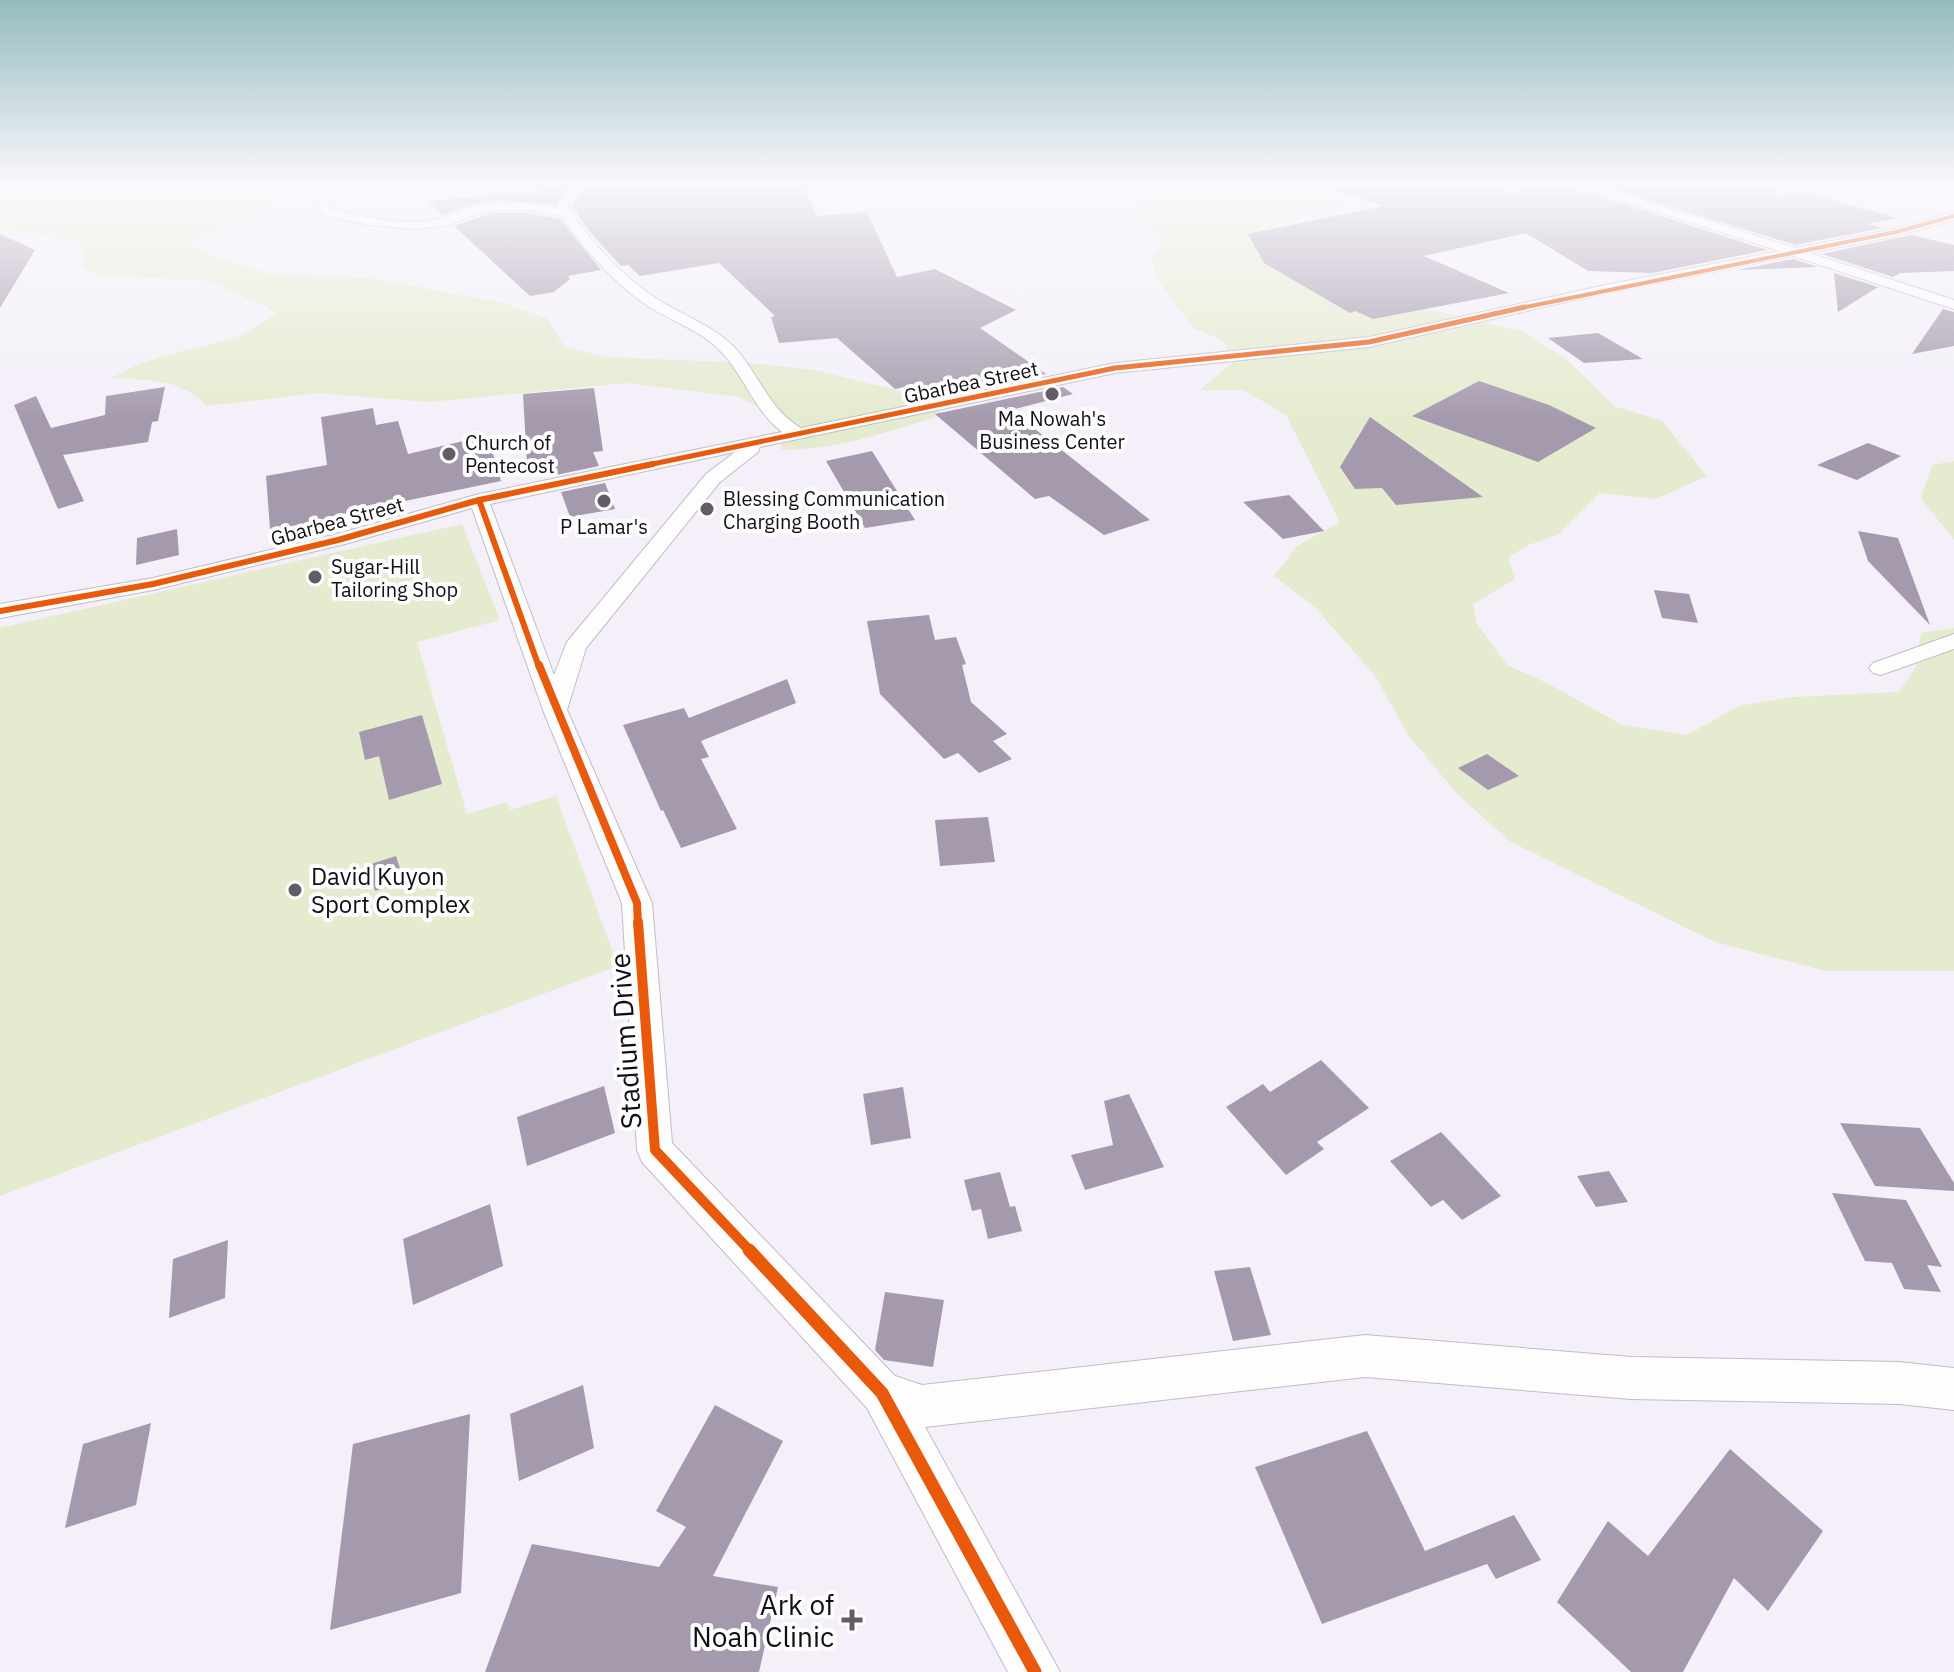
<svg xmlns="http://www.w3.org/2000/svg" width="1954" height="1672" viewBox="0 0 1954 1672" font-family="'IBM Plex Sans',sans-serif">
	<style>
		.green { fill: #e5ebce }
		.building { fill: #a59aad }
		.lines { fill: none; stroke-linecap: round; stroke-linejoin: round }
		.minor-casing { stroke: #c1bcc5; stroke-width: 2 }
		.minor { fill: #fdfdfe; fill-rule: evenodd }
		.cycleway-far5-casing { stroke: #fdfdfd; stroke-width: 6 }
		.cycleway-far4-casing { stroke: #fdfdfd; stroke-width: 8 }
		.cycleway-far3-casing { stroke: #fdfdfd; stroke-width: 10 }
		.cycleway-far2-casing { stroke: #fdfdfd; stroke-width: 13 }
		.cycleway-far1-casing { stroke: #fdfdfd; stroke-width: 15 }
		.cycleway-casing { stroke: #fdfdfd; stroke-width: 18 }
		.cycleway-far5 { stroke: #e8590c; stroke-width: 4 }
		.cycleway-far4 { stroke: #e8590c; stroke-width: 5 }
		.cycleway-far3 { stroke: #e8590c; stroke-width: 6 }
		.cycleway-far2 { stroke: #e8590c; stroke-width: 8 }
		.cycleway-far1 { stroke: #e8590c; stroke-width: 10 }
		.cycleway { stroke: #e8590c; stroke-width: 13 }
		.poi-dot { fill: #615c65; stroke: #fdfdfd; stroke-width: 3 }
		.labels { text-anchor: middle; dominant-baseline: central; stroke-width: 8; stroke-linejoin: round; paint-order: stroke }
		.far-street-label { font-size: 20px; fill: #120d16; stroke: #fdfdfd }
		.far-poi-label { font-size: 20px; fill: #120d16; stroke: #fdfdfd; text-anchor: start }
		.poi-label { font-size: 24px; fill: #120d16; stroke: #fdfdfd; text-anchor: start }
		.near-street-label { font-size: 28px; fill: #120d16; stroke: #fdfdfd }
		.near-poi-label { font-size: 28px; fill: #120d16; stroke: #fdfdfd; text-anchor: end }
	</style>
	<rect width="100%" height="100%" fill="#f4eff9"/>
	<!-- green -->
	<g class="green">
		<path d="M0,186H67L114,191L256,190L276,195L255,214L187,243L222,260L267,273L378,279L507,304L548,319L564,347L606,357L750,363L815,370L899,391L944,414C896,430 833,451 782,450L774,415L739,397L626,383L429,402L319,393L206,406C183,378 144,380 111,378C122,373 133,366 145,362C193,344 232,349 277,312L207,281L98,275L82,268L85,257L78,241L0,229Z"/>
		<polygon points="1166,186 1387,186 1388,188 1275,222 1282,234 1383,298 1521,331 1564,357 1614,406 1662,421 1707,476 1656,499 1600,493 1559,534 1526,546 1508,558 1515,579 1473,604 1477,624 1507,665 1549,684 1622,725 1687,735 1739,706 1794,697 1899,692 1915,669 1921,633 1954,628 1954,971 1826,971 1715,942 1511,842 1458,795 1409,736 1375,676 1315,607 1274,576 1297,546 1340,522 1286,415 1244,390 1200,390 1235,360 1222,340 1193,328 1156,277 1152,254 1163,245 1145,224 1134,204 1170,193"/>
		<polygon points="1954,461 1954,540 1921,498 1932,465"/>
		<polygon points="462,524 500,620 417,642 467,814 507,802 510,810 556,796 618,966 0,1196 0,628"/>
	</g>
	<!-- building -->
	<g class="building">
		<polygon points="537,186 568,186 556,205 500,200 476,203 442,215 428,201 539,191"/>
		<polygon points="585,186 804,186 816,216 867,212 897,277 935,269 1016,310 980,328 1046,374 919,400 904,387 895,389 837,338 779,343 771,317 775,316 719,263 640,276 628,265 621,266 589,231 572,206"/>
		<polygon points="1337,186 1492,186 1521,195 1523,186 1575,186 1577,189 1767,250 1652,273 1588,271 1526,233 1424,256 1509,293 1373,319 1355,311 1350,313 1264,263 1248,234 1383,206 1336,191"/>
		<polygon points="1604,186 1778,186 1778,197 1802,192 1898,218 1867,224 1883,228 1795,245"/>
		<polygon points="492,213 528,213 560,219 601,270 568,276 570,279 554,292 530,296 454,226"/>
		<polygon points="0,234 35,250 0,308"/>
		<polygon points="1911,235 1954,245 1954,271 1900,273 1893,277 1822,254"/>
		<polygon points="1793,259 1818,267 1737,270"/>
		<polygon points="1834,273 1878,287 1838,312"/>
		<polygon points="1943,309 1954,312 1954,346 1912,354"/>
		<polygon points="1598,333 1643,359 1584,363 1548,338"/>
		<polygon points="1479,381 1549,405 1596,428 1538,462 1412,416"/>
		<polygon points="165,387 158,421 152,422 148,442 63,455 84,501 58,509 14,405 36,396 51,428 105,415 106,396"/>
		<polygon points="1063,387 1073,394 1011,410 1150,520 1104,535 1049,496 1035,499 935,414"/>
		<polygon points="594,388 603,451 593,452 599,466 556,475 551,460 527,464 523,394"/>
		<polygon points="373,408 376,425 398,421 408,454 472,439 481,453 492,451 501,481 333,516 333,520 270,529 266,476 327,465 321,417"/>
		<polygon points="1370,417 1387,429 1483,497 1396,505 1382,488 1355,489 1340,467"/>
		<polygon points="1868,443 1901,456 1857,480 1817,465"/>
		<polygon points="872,451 915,520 865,528 826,461"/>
		<polygon points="605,483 615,509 570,517 561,492"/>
		<polygon points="1289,495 1295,501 1324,531 1283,539 1243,502"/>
		<polygon points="177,529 179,555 136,565 137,538"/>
		<polygon points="1858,531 1898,538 1930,625 1868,561"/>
		<polygon points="1654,590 1689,594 1698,623 1662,618"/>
		<polygon points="929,615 935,640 956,637 966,664 962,665 971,702 1007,734 993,741 1012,759 979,773 958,753 944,759 880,694 867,621"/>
		<polygon points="787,679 796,703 701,741 709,757 701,759 737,829 681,848 663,810 661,811 623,725 684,708 689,718"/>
		<polygon points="422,715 442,784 389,800 379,756 365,760 359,732"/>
		<polygon points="1487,754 1519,776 1488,790 1458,768"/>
		<polygon points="988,817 995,862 940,866 935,820"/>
		<polygon points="396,856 404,881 375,891 368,865"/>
		<polygon points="1321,1060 1369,1108 1317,1142 1324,1149 1286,1175 1226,1107 1263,1084 1270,1092"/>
		<polygon points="604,1086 615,1133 527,1166 517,1117"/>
		<polygon points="903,1087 911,1138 871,1145 863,1094"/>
		<polygon points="1129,1094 1164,1167 1085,1190 1071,1155 1113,1145 1104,1101"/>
		<polygon points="1840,1123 1920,1128 1954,1183 1954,1191 1875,1186"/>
		<polygon points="1441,1132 1501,1196 1462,1220 1443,1200 1431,1207 1390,1161"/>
		<polygon points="1609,1171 1628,1202 1596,1207 1577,1176"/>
		<polygon points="1000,1172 1010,1207 1015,1206 1022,1231 988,1239 981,1209 972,1211 964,1180"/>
		<polygon points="1832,1193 1906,1200 1942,1267 1927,1265 1941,1292 1904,1289 1892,1263 1865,1261"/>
		<polygon points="490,1204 503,1266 413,1305 403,1239"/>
		<polygon points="228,1240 225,1298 169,1318 173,1259"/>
		<polygon points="1250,1267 1271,1335 1233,1341 1214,1271"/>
		<polygon points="885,1292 944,1300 933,1367 884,1360 875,1350"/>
		<polygon points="583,1385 594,1448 519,1481 510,1414"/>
		<polygon points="715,1405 783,1441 713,1576 778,1587 759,1672 485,1672 532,1544 659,1567 686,1527 656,1511"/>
		<polygon points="470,1414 461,1593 330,1630 353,1444"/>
		<polygon points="151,1423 136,1505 65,1528 83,1444"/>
		<polygon points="1367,1431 1425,1551 1514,1515 1541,1560 1496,1579 1487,1564 1322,1624 1255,1467"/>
		<polygon points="1730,1449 1823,1531 1768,1611 1734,1578 1683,1672 1631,1672 1557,1602 1608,1521 1648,1556"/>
	</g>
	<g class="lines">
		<defs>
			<g id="minor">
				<path d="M310,186H321L332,210C364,217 397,224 430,221C443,219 453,213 465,209C496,199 526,202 557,208L571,186H582L568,206C589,242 627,281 662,302C687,317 715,327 735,348C759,374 769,410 801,428L1115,363L1369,337L1601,286L1779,251L1578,186H1594L1634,197L1795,248L1895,229L1954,212V220L1896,236L1810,253L1954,300V309L1793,256L1601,294L1369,347L1115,373L760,447L758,452L720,482L586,648L567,710L652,903L672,1143L895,1376L922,1385L1365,1335L1631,1357L1899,1362L1954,1368V1410L1899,1404L1631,1399L1365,1377L925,1427L1060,1672H1008L867,1408L642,1162L637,1150L622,903L543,710L472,508L345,544L153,590L0,618V604L153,578L333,535L479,494L782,432C752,409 743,370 714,345C696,329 672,321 651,308C616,286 585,250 562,216L528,210H491L444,226L416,229L370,225L323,215ZM735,452L706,474L567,642L554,675L490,504Z"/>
				<polygon points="1954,634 1954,649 1881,675 1873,673 1869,668 1873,663"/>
			</g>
		</defs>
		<!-- minor casing -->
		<use href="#minor" class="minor-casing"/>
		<!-- minor -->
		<use href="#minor" class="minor"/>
		<defs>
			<polyline id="cycleway-far5" points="1516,309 1896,232 1954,216"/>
			<polyline id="cycleway-far4" points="643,466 1115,368 1369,342 1525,307"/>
			<g id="cycleway-far3">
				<polyline points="479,500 539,667"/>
				<polyline points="0,611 153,584 338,540 479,500 653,464"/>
			</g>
			<polyline id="cycleway-far2" points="539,665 637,903 638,924"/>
			<polyline id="cycleway-far1" points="638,922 655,1150 751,1252"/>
			<polyline id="cycleway" points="749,1250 882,1393 1035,1672"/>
		</defs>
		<!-- cycleway-far5 casing -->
		<use href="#cycleway-far5" class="cycleway-far5-casing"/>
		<!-- cycleway-far4 casing -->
		<use href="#cycleway-far4" class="cycleway-far4-casing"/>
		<!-- cycleway-far3 casing -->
		<use href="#cycleway-far3" class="cycleway-far3-casing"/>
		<!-- cycleway-far2 casing -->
		<use href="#cycleway-far2" class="cycleway-far2-casing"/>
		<!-- cycleway-far1 casing -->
		<use href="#cycleway-far1" class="cycleway-far1-casing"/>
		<!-- cycleway casing -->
		<use href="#cycleway" class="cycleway-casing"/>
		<!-- cycleway-far5 -->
		<use href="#cycleway-far5" class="cycleway-far5"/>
		<!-- cycleway-far4 -->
		<use href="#cycleway-far4" class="cycleway-far4"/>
		<!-- cycleway-far3 -->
		<use href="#cycleway-far3" class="cycleway-far3"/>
		<!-- cycleway-far2 -->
		<use href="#cycleway-far2" class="cycleway-far2"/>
		<!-- cycleway-far1 -->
		<use href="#cycleway-far1" class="cycleway-far1"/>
		<!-- cycleway -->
		<use href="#cycleway" class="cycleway"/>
	</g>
	<!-- sky -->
	<linearGradient id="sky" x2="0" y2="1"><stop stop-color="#95bbbf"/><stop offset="0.44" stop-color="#faf8fc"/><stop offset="1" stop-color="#faf8fc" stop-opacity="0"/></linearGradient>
	<rect width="1954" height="420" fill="url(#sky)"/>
	<!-- markers -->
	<g class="poi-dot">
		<circle cx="1052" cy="394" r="8"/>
		<circle cx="449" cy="454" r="8"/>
		<circle cx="604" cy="501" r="8"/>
		<circle cx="707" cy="509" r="8"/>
		<circle cx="315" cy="577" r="8"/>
		<circle cx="295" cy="890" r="8"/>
		<path d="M848 1608h8v8h8v8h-8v8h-8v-8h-8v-8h8z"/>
	</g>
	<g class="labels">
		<!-- far-street labels -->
		<g class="far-street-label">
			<text transform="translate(971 382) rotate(-12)">Gbarbea Street</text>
			<text transform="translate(337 521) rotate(-15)">Gbarbea Street</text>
		</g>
		<!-- far-poi labels -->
		<g class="far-poi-label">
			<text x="1052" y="418" text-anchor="middle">Ma Nowah's<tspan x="1052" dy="23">Business Center</tspan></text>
			<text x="465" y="442">Church of<tspan x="465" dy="23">Pentecost</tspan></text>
			<text x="723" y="498">Blessing Communication<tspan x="723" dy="23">Charging Booth</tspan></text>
			<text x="604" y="526" text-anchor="middle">P Lamar's</text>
			<text x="331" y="566">Sugar-Hill<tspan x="331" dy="23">Tailoring Shop</tspan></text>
		</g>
		<!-- poi labels -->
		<g class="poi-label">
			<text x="311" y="876">David Kuyon<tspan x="311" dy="28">Sport Complex</tspan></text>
		</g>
		<!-- near-street labels -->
		<g class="near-street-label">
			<text transform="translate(625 1041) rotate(-94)">Stadium Drive</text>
		</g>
		<!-- near-poi labels -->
		<g class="near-poi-label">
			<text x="834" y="1604">Ark of<tspan x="834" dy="32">Noah Clinic</tspan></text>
		</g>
	</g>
</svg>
